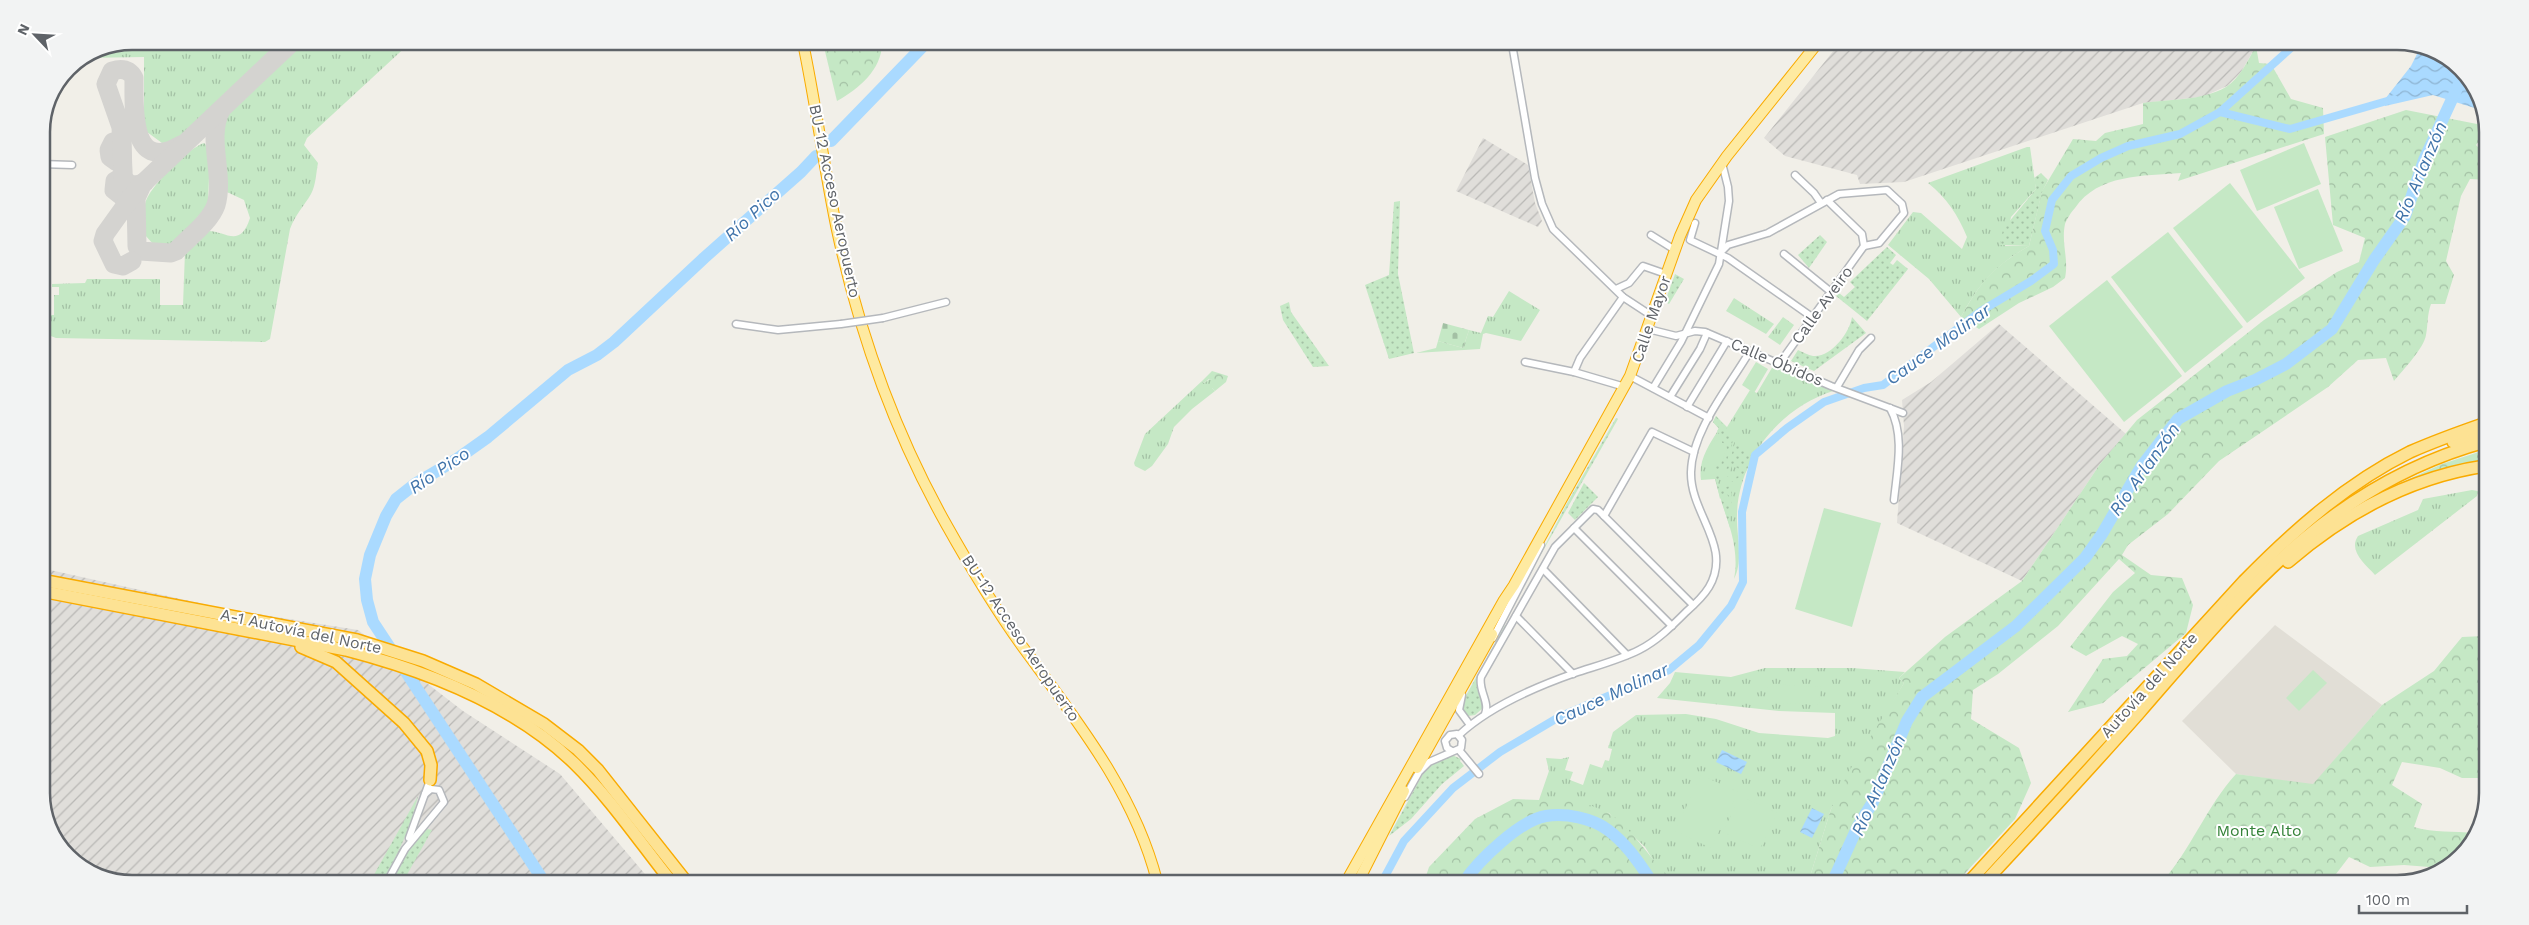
<svg xmlns="http://www.w3.org/2000/svg" width="2529" height="925" viewBox="0 0 2529 925" font-family="'Work Sans',sans-serif">
	<style>
		.industrial { fill: url(#industrial-furrows) }
		.education { fill: #e1ded6 }
		.grass { fill: url(#grass-tufts) }
		.forest { fill: url(#forest-crowns) }
		.cemetery { fill: url(#cemetery-stones) }
		.garden { fill: url(#garden-dots) }
		.pitch { fill: #c5e8c5 }
		.water { fill: url(#water-waves) }
		.lines { fill: none; stroke-linecap: round; stroke-linejoin: round }
		.canal { stroke: #aadaff; stroke-width: 8 }
		.river { stroke: #aadaff; stroke-width: 12 }
		.taxiway { stroke: #d4d3d0; stroke-width: 19 }
		.minor-casing { stroke: #b5b8bc; stroke-width: 9 }
		.trunk-casing { stroke: #f9ab00; stroke-width: 12 }
		.motorway-casing { stroke: #f9ab00; stroke-width: 14 }
		.minor { stroke: #fff; stroke-width: 6 }
		.trunk { stroke: #feeaa1; stroke-width: 10 }
		.motorway { stroke: #fde293; stroke-width: 11 }
		.minor-bridge-casing { stroke: #b5b8bc; stroke-width: 9; stroke-linecap: butt }
		.minor-bridge { stroke: #fff; stroke-width: 6 }
		.labels { text-anchor: middle; dominant-baseline: central; stroke-width: 4; stroke-linejoin: round; paint-order: stroke }
		.street-label { font-size: 16px; fill: #5f6368; stroke: #fff }
		.park-label { font-size: 16px; fill: #348238; stroke: #fff }
		.water-label { font-size: 18px; font-style: italic; fill: #4174aa; stroke: #fff }
		.rim { fill: none; stroke: #5f6368; stroke-width: 2.5 }
	</style>
	<defs>
		<pattern id="industrial-furrows" width="10" height="10" patternUnits="userSpaceOnUse" patternTransform="scale(1.25)"><rect width="10" height="10" fill="#e0deda"/><path d="M-1 1l2-2M0 10L10 0M9 11l2-2" fill="none" stroke="#b9b8b5"/></pattern>
		<pattern id="grass-tufts" width="24" height="20" patternUnits="userSpaceOnUse" patternTransform="scale(1.25)"><rect width="24" height="20" fill="#c5e8c5"/><path d="M3 7l-1-3M5 7V3M7 7l1-3M15 17l-1-3M17 17v-4M19 17l1-3" fill="none" stroke="#a3c0a4"/></pattern>
		<pattern id="forest-crowns" width="20" height="18" patternUnits="userSpaceOnUse" patternTransform="scale(1.25)"><rect width="20" height="18" fill="#c5e8c5"/><path d="M2 6a3 3 0 1 1 6 0M12 15a3 3 0 1 1 6 0" fill="none" stroke="#a3c0a4"/></pattern>
		<pattern id="cemetery-stones" width="16" height="16" patternUnits="userSpaceOnUse" patternTransform="scale(1.25)"><rect width="16" height="16" fill="#c5e8c5"/><path d="M2 7V4a2 2 0 0 1 4 0v3zM10 15v-3a2 2 0 0 1 4 0v3z" fill="#a3c0a4"/></pattern>
		<pattern id="garden-dots" width="8" height="8" patternUnits="userSpaceOnUse" patternTransform="scale(1.25)"><rect width="8" height="8" fill="#c5e8c5"/><path d="M2 2h.1M6 6h.1" fill="none" stroke="#a3c0a4" stroke-width="1.8" stroke-linecap="round"/></pattern>
		<pattern id="water-waves" width="16" height="10" patternUnits="userSpaceOnUse" patternTransform="scale(1.25)"><rect width="16" height="10" fill="#aadaff"/><path d="M0 5q4-4 8 0t8 0" fill="none" stroke="#8eb4d2"/></pattern>
	</defs>
	<rect width="100%" height="100%" fill="#f1efe8"/>
	<!-- industrial -->
	<g class="industrial">
		<polygon points="1841,45 2256,46 2241,72 2227,86 2202,97 2143,103 1904,182 1860,184 1857,175 1785,156 1764,138 1834,50"/>
		<polygon points="1483,138 1528,165 1535,203 1542,221 1538,227 1456,191"/>
		<polygon points="1999,324 2126,434 2100,464 2022,581 1897,523 1904,426 1902,400 1931,382"/>
		<polygon points="41,568 226,609 358,630 463,711 560,774 650,880 103,879 60,848 41,799"/>
	</g>
	<!-- education -->
	<polygon class="education" points="2275,625 2382,705 2313,785 2236,774 2182,721"/>
	<!-- grass -->
	<g class="grass">
		<polygon points="133,41 279,42 178,139 171,142 162,143 147,132 144,119 144,57 82,58 98,48"/>
		<path d="M304,42H411L307,138L304,145L318,163C316,173 316,185 311,194C304,206 295,215 290,229L270,339L265,342L56,338L43,333L42,319L47,318V315H54V295H59V287H52V284L85,283L87,279H160V305H183L185,252L208,231C226,231 240,249 250,218L244,200L227,192L224,187L223,122L228,115Z"/>
		<path d="M204,143L210,149L208,205L174,244H153L145,235C145,225 143,213 145,204C148,188 188,148 204,143Z"/>
		<path d="M2027,147H2030L2036,189L2011,217L2005,246H2029C1996,265 1979,283 1961,317L1929,279L1888,245L1913,212L1921,213L1962,249L1967,237C1958,215 1947,198 1928,183Z"/>
		<polygon points="1509,291 1540,310 1521,341 1486,333 1483,334 1480,349 1416,353 1436,348 1438,341 1463,348 1469,330 1481,333 1488,316 1493,317"/>
		<polygon points="1734,298 1774,324 1766,334 1726,311"/>
		<polygon points="1783,317 1794,325 1780,345 1768,337"/>
		<path d="M1773,366L1833,391C1780,408 1739,458 1737,514C1736,535 1744,559 1734,579C1741,543 1723,513 1715,479L1701,480C1698,460 1709,445 1719,429L1713,422L1716,416L1727,427L1750,390L1757,393Z"/>
		<polygon points="1210,379 1212,380 1212,388 1215,391 1192,409 1174,427 1168,444 1152,466 1145,471 1135,466 1134,463 1145,434 1202,381 1204,383"/>
		<path d="M2472,490L2478,491L2477,496L2375,575C2365,564 2348,551 2358,536L2418,510L2423,499Z"/>
		<polygon points="1765,668 1852,668 1905,672 1899,678 1904,683 1831,809 1808,883 1675,882 1658,868 1645,847 1609,813 1539,800 1549,771 1546,758 1561,759 1569,757 1565,770 1573,772 1570,780 1583,785 1590,764 1602,768 1605,760 1609,761 1612,749 1608,748 1613,732 1636,715 1686,714 1716,719 1759,733 1828,738 1835,736 1835,713 1779,711 1657,698 1670,683 1675,672 1731,677"/>
	</g>
	<!-- forest -->
	<g class="forest">
		<path d="M823,43H882C882,70 858,89 837,101Z"/>
		<path d="M2256,46L2259,63L2271,64L2291,99L2323,108L2324,134L2178,181L2181,173C2143,176 2098,174 2075,208C2071,212 2067,219 2065,224C2061,243 2069,259 2065,278L2053,287L2019,303L1979,329L1961,317C1981,281 1993,267 2029,246L2042,191L2073,139L2096,141L2105,133L2143,124V103C2170,99 2202,101 2226,87C2240,78 2248,60 2256,46Z"/>
		<path d="M2481,108L2487,132L2476,145L2487,156V180L2470,179L2461,196L2446,261L2454,275L2445,304H2431C2427,315 2428,324 2426,335C2424,348 2403,370 2394,381L2386,358L2358,360L2328,387L2219,461L2168,514L2128,545L2122,555L2151,575L2182,578L2193,605L2186,633L2103,703L2068,712L2103,659L2127,656L2138,644L2122,636L2086,656L2070,647L2113,592L2135,573L2119,559L2058,626L1998,674L1973,690L1971,719L2019,748L2031,783L2015,819L1956,883H1808L1831,809L1848,773L1904,683L1899,678L1945,637L2022,581L2100,464L2137,420L2264,320L2337,272L2359,262L2365,238L2333,225L2325,137L2406,110L2477,124Z"/>
		<polygon points="1212,371 1228,376 1226,382 1215,391 1212,388 1212,380 1209,379 1204,383 1202,381"/>
		<polygon points="2485,450 2485,464 2397,488 2396,485 2442,464"/>
		<path d="M2484,636L2483,781L2479,778H2462L2440,768L2402,762L2392,785L2422,804L2414,827C2435,833 2453,831 2475,833L2452,865L2442,868L2404,865L2370,867L2349,857L2336,874L2322,884L2161,883C2191,850 2206,807 2236,774L2313,784L2382,705L2434,671L2462,637Z"/>
		<path d="M1567,796C1577,801 1603,809 1610,814C1636,832 1651,862 1675,882H1424L1429,867L1475,819L1513,799L1539,800Z"/>
	</g>
	<!-- cemetery -->
	<polygon class="cemetery" points="1443,323 1469,330 1463,348 1438,341"/>
	<!-- garden -->
	<g class="garden">
		<polygon points="2041,173 2048,180 2042,192 2029,246 2000,245 2003,229 2036,189 2034,178"/>
		<polygon points="1400,201 1398,274 1414,353 1389,359 1365,285 1389,275 1394,202"/>
		<polygon points="1820,235 1827,242 1809,268 1798,255"/>
		<polygon points="1887,247 1896,255 1890,263 1893,265 1897,260 1908,269 1867,321 1836,296 1839,293 1844,297 1855,287 1850,282"/>
		<polygon points="1675,274 1684,279 1669,304 1665,302"/>
		<polygon points="1289,302 1291,312 1329,366 1313,367 1283,320 1280,306"/>
		<path d="M1852,317L1866,333L1814,371L1791,361L1798,350C1803,352 1808,355 1813,356C1831,358 1850,332 1852,317Z"/>
		<polygon points="1716,416 1734,437 1726,464 1719,471 1712,468 1713,465 1716,466 1725,444 1722,443 1722,437 1717,431 1719,428 1713,422"/>
		<polygon points="1616,418 1618,419 1536,563 1566,505"/>
		<polygon points="1736,439 1752,457 1746,472 1732,482 1729,479 1736,476 1738,468 1732,466 1728,477 1724,472 1729,464"/>
		<polygon points="1720,474 1730,483 1727,485 1723,478 1720,477 1718,482 1720,490 1729,486 1732,489 1730,528 1721,500 1727,504 1731,497 1725,493 1720,499 1715,477"/>
		<polygon points="1584,483 1598,497 1575,520 1568,513"/>
		<polygon points="1505,625 1507,626 1479,677 1484,707 1475,715 1468,716 1462,711 1463,701"/>
		<polygon points="1452,755 1461,759 1460,761 1464,766 1442,784 1411,819 1389,836 1425,770 1433,763"/>
		<path d="M418,796C411,827 399,852 383,880H371Z"/>
		<polygon points="427,829 432,830 404,880 392,880 408,850"/>
	</g>
	<!-- pitch -->
	<g class="pitch">
		<polygon points="2304,143 2321,184 2257,211 2240,170"/>
		<polygon points="2230,183 2305,278 2247,323 2173,228"/>
		<polygon points="2318,189 2343,251 2299,269 2274,207"/>
		<polygon points="2168,232 2243,327 2185,373 2111,277"/>
		<polygon points="2107,280 2182,376 2124,422 2049,326"/>
		<polygon points="1756,362 1768,369 1754,393 1742,385"/>
		<polygon points="1716,440 1725,444 1727,448 1721,464 1716,466 1707,462 1706,459 1713,442"/>
		<polygon points="1824,508 1881,523 1852,627 1795,609"/>
		<polygon points="2313,670 2327,683 2299,711 2286,698"/>
		<polygon points="1768,684 1821,687 1819,705 1767,702"/>
		<polygon points="1701,775 1738,792 1711,848 1675,831"/>
		<polygon points="1740,796 1777,813 1760,849 1723,832"/>
	</g>
	<!-- water -->
	<g class="water">
		<polygon points="2421,46 2426,46 2469,77 2481,110 2433,95 2385,106 2385,99 2411,66"/>
		<polygon points="1722,750 1747,762 1741,774 1716,762"/>
		<polygon points="1812,808 1824,814 1812,838 1800,832"/>
	</g>
	<g class="lines">
		<!-- canal -->
		<g class="canal">
			<polyline points="2220,112 2290,129 2394,99"/>
			<polyline points="1382,882 1404,841 1453,788 1500,752 1559,717 1669,670 1699,645 1731,606 1743,582 1742,512 1755,455 1787,428 1824,402 1864,388 1883,385 1981,311 2031,281 2054,264 2053,250 2045,231 2052,200 2071,176 2101,158 2128,146 2180,134 2220,112 2292,47"/>
		</g>
		<!-- river -->
		<g class="river">
			<polyline points="831,141 926,43"/>
			<polyline points="543,880 373,622 367,600 365,579 370,555 386,516 396,499 415,484 457,459 488,437 568,370 597,355 614,342 704,258 801,172 816,156"/>
			<path d="M1464,882C1478,861 1520,820 1546,816C1566,813 1592,818 1608,830C1627,844 1639,863 1652,882"/>
			<polyline points="1832,883 1858,826 1873,802 1907,721 1922,697 2016,626 2085,558 2102,534 2141,467 2178,419 2227,391 2255,380 2286,364 2332,329 2374,260 2405,216 2424,160 2464,73"/>
		</g>
		<!-- taxiway -->
		<g class="taxiway">
			<polyline points="117,162 110,157 109,150 113,142 122,140 123,176 115,181 114,190 123,197 129,196 137,189"/>
			<path d="M145,182C135,186 129,187 123,177L121,127L106,84L112,71C122,68 129,69 134,78C134,107 130,175 181,145"/>
			<path d="M141,187L136,198L137,246L140,251L171,253L176,251C188,238 210,222 216,205C225,175 206,138 221,110"/>
			<polyline points="132,261 123,266 114,264 103,241 105,234 138,188 292,42"/>
		</g>
		<defs>
			<g id="minor">
				<polyline points="1512,44 1535,178 1542,204 1553,229 1623,297 1652,316"/>
				<polyline points="41,164 72,165"/>
				<polyline points="1795,175 1814,193 1821,203"/>
				<polyline points="1827,200 1862,234 1864,246"/>
				<polyline points="1695,223 1690,240 1728,258 1812,317"/>
				<polyline points="1651,235 1675,250"/>
				<polyline points="1720,253 1728,245 1768,233 1839,194 1887,190 1902,204 1904,213 1879,243 1864,246"/>
				<polyline points="1784,254 1831,292"/>
				<polyline points="1616,289 1629,283 1643,266 1666,274"/>
				<polyline points="883,318 946,302"/>
				<polyline points="736,324 778,330 841,324"/>
				<polyline points="1648,329 1676,336 1695,331 1705,332 1831,386 1903,413"/>
				<polyline points="1525,362 1574,372 1625,387"/>
				<polyline points="1779,364 1864,246"/>
				<polyline points="1574,372 1580,358 1623,297"/>
				<polyline points="1630,376 1709,418"/>
				<polyline points="1837,387 1859,350 1871,338"/>
				<polyline points="1653,388 1681,342 1719,264 1729,201 1728,187 1722,163"/>
				<polyline points="1670,397 1700,349 1707,333"/>
				<polyline points="1687,407 1727,341"/>
				<path d="M1890,408C1905,435 1897,470 1894,500"/>
				<polyline points="1604,516 1652,432 1694,452"/>
				<polyline points="1574,528 1672,626"/>
				<polyline points="1543,569 1627,655"/>
				<polyline points="1516,616 1573,674"/>
				<polyline points="1493,638 1541,545"/>
				<polyline points="1462,695 1459,710 1470,725"/>
				<path d="M1485,714C1490,702 1478,690 1481,677L1555,547L1593,509L1598,510L1693,605"/>
				<path d="M1459,735C1490,706 1535,687 1575,673C1596,666 1619,660 1639,650C1657,641 1672,626 1686,612C1694,605 1703,597 1709,587C1733,546 1690,514 1691,472C1692,430 1729,387 1750,351"/>
				<polyline points="1459,750 1479,774"/>
				<polyline points="1405,797 1419,772 1429,762 1461,748 1462,740 1457,734 1450,735 1445,741 1447,748 1452,751"/>
				<polyline points="409,838 430,780"/>
				<polyline points="388,880 405,849 444,802 439,790 431,789 425,794"/>
			</g>
			<g id="trunk">
				<path d="M803,43C816,105 824,168 837,230C859,332 895,433 946,524C969,565 994,607 1022,646C1076,720 1134,791 1157,881"/>
				<polyline points="1417,768 1492,634"/>
				<polyline points="1346,882 1504,600 1514,585 1630,376 1680,236 1696,200 1727,156 1816,45"/>
				<polyline points="1358,882 1404,791"/>
			</g>
			<g id="motorway">
				<polyline points="2453,442 2486,433"/>
				<path d="M2288,562C2345,513 2411,477 2485,466"/>
				<polyline points="41,580 357,640 423,661 476,684 544,724 578,750 598,770 685,880"/>
				<path d="M41,591L346,650C427,671 513,704 574,763C610,798 639,841 670,880"/>
				<polyline points="301,647 336,662 404,723 427,751 431,765 430,780"/>
				<path d="M1968,883L2244,581C2293,531 2347,483 2410,452C2435,441 2460,432 2486,423"/>
				<path d="M1984,883C2036,827 2089,770 2140,712C2242,595 2328,485 2485,442"/>
			</g>
		</defs>
		<!-- minor casing -->
		<use href="#minor" class="minor-casing"/>
		<!-- trunk casing -->
		<use href="#trunk" class="trunk-casing"/>
		<!-- motorway casing -->
		<use href="#motorway" class="motorway-casing"/>
		<!-- minor -->
		<use href="#minor" class="minor"/>
		<!-- trunk -->
		<use href="#trunk" class="trunk"/>
		<!-- motorway -->
		<use href="#motorway" class="motorway"/>
		<defs>
			<polyline id="minor-bridge" points="841,324 883,318"/>
		</defs>
		<!-- minor-bridge casing -->
		<use href="#minor-bridge" class="minor-bridge-casing"/>
		<!-- minor-bridge -->
		<use href="#minor-bridge" class="minor-bridge"/>
	</g>
	<g class="labels">
		<!-- street labels -->
		<g class="street-label">
			<text transform="translate(835 201) rotate(78)">BU-12 Acceso Aeropuerto</text>
			<text transform="translate(1822 305) rotate(-54)">Calle Aveiro</text>
			<text transform="translate(1651 319) rotate(-71)">Calle Mayor</text>
			<text transform="translate(1777 362) rotate(23)">Calle Óbidos</text>
			<text transform="translate(301 631) rotate(12)">A-1 Autovía del Norte</text>
			<text transform="translate(1021 638) rotate(56)">BU-12 Acceso Aeropuerto</text>
			<text transform="translate(2149 685) rotate(-48)">Autovía del Norte</text>
		</g>
		<!-- park labels -->
		<g class="park-label">
			<text x="2259" y="830">Monte Alto</text>
		</g>
		<!-- water labels -->
		<g class="water-label">
			<text transform="translate(2420 172) rotate(-67)">Río Arlanzón</text>
			<text transform="translate(752 214) rotate(-43)">Río Pico</text>
			<text transform="translate(1938 344) rotate(-36)">Cauce Molinar</text>
			<text transform="translate(2144 469) rotate(-55)">Río Arlanzón</text>
			<text transform="translate(439 470) rotate(-34)">Río Pico</text>
			<text transform="translate(1611 694) rotate(-25)">Cauce Molinar</text>
			<text transform="translate(1878 785) rotate(-66)">Río Arlanzón</text>
		</g>
	</g>
	<!-- crop -->
	<path d="M0 0H2529V925H0ZM132 50H2397A82 82 0 0 1 2479 132V793A82 82 0 0 1 2397 875H132A82 82 0 0 1 50 793V132A82 82 0 0 1 132 50Z" fill="#f2f3f3" fill-rule="evenodd"/>
	<path class="rim" d="M132 50H2397A82 82 0 0 1 2479 132V793A82 82 0 0 1 2397 875H132A82 82 0 0 1 50 793V132A82 82 0 0 1 132 50Z"/>
	<!-- north arrow -->
	<g transform="translate(35 35) rotate(295)" stroke="#ffffff" stroke-width="4" paint-order="stroke">
	<path d="M0-4L9 19L0 12L-9 19Z" fill="#5f6368"/>
	<text y="-8" font-size="14" font-weight="bold" text-anchor="middle" fill="#5f6368">N</text>
	</g>
	<!-- scale -->
	<path d="M2359 905v8h108v-8" fill="none" stroke="#5f6368" stroke-width="2.5"/>
	<text x="2366" y="905" font-size="15" fill="#5f6368" stroke="#ffffff" stroke-width="4" paint-order="stroke">100 m</text>
</svg>
